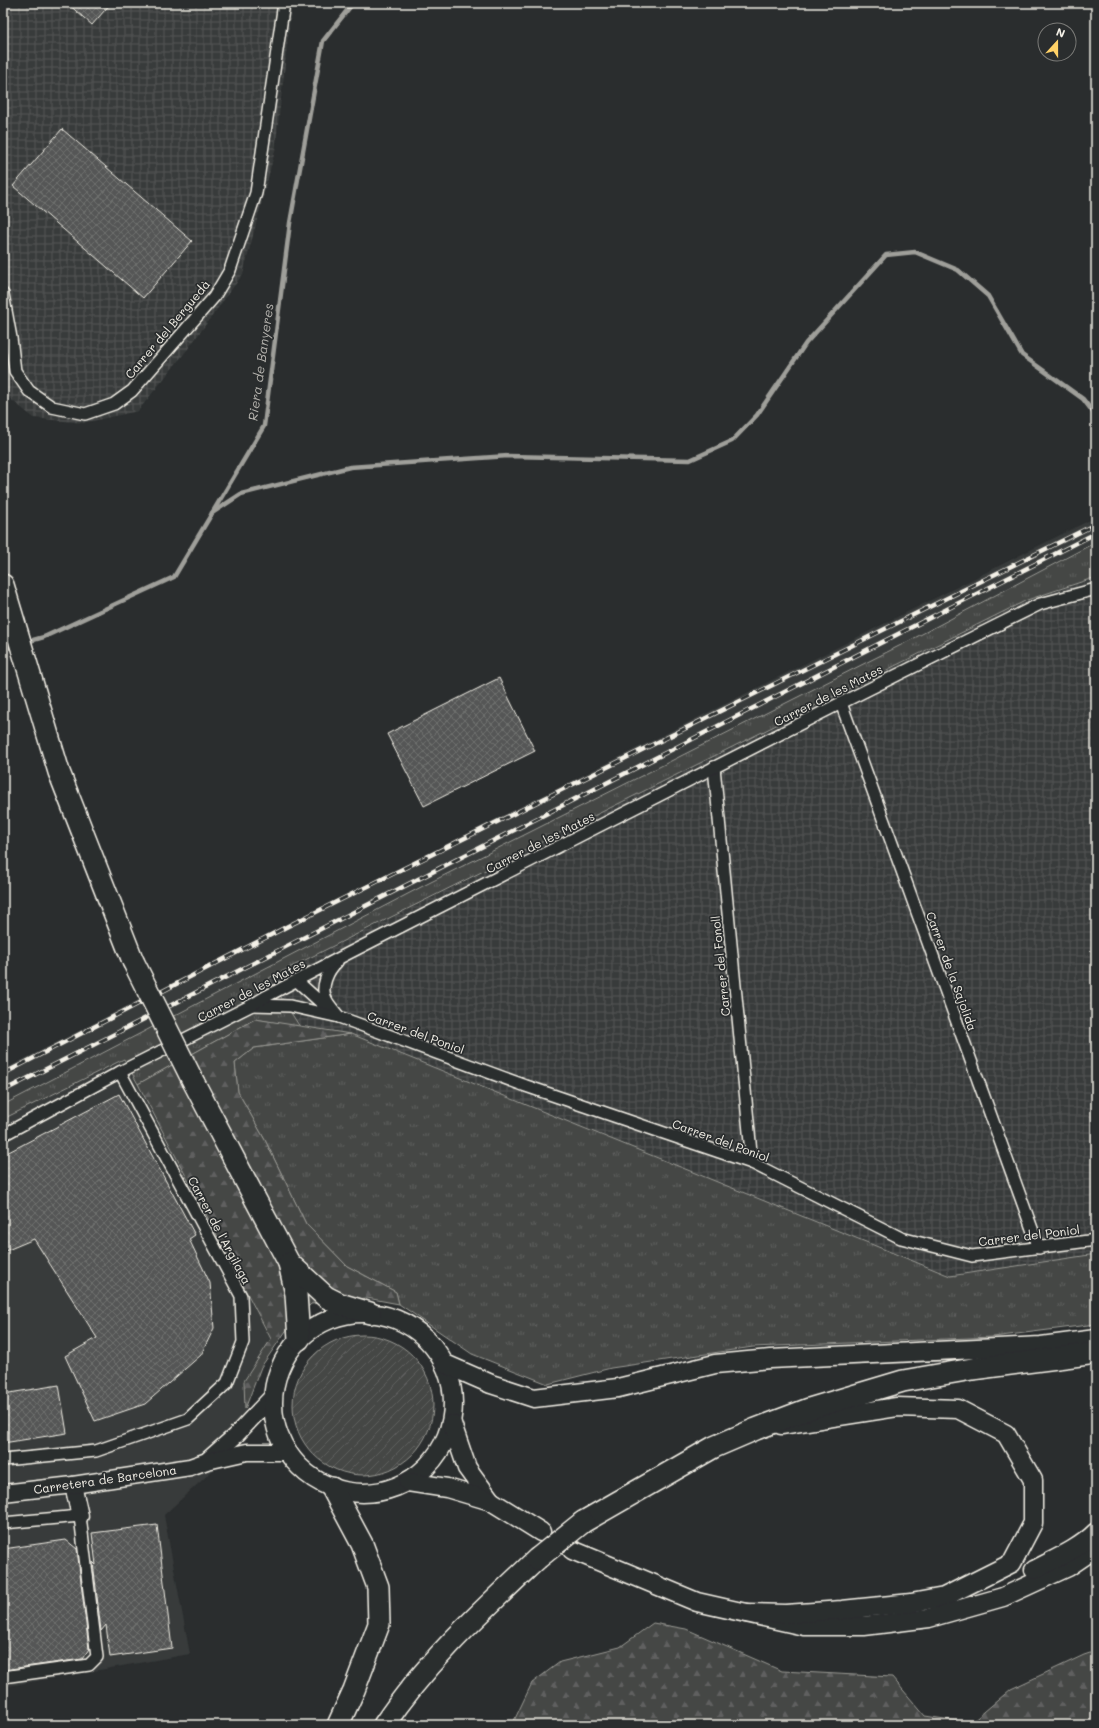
<svg xmlns="http://www.w3.org/2000/svg" width="1099" height="1728" viewBox="0 0 1099 1728" font-family="Mali,sans-serif">
	<style>
		.built { fill: #373a3a }
		.industrial { fill: url(#industrial-grid) }
		.grass { fill: url(#grass-tufts); stroke: #9c9c96 }
		.forest { fill: url(#forest-firs); stroke: #9c9c96 }
		.garden { fill: url(#garden-furrows); stroke: #9c9c96 }
		.lines { fill: none; stroke-linecap: round; stroke-linejoin: round }
		.stream { stroke: #9f9f9a; stroke-width: 4.5 }
		.building { fill: url(#building-cross-hatch); stroke: #f4f1e8 }
		.street-casing { stroke: #f4f1e8; stroke-width: 14 }
		.secondary-casing { stroke: #f4f1e8; stroke-width: 19 }
		.primary-casing { stroke: #f4f1e8; stroke-width: 21 }
		.highway-casing { stroke: #f4f1e8; stroke-width: 24 }
		.street { stroke: #2a2d2e; stroke-width: 11 }
		.secondary { stroke: #2a2d2e; stroke-width: 16 }
		.primary { stroke: #2a2d2e; stroke-width: 18 }
		.highway { stroke: #2a2d2e; stroke-width: 21 }
		.rail-casing { stroke: #f4f1e8; stroke-width: 4.5 }
		.rail { stroke: #2a2d2e; stroke-width: 3; stroke-dasharray: 9; stroke-linecap: butt }
		.highway-bridge-casing { stroke: #f4f1e8; stroke-width: 24; stroke-linecap: butt }
		.highway-bridge { stroke: #2a2d2e; stroke-width: 21 }
		.labels { text-anchor: middle; dominant-baseline: central; stroke-width: 3.5; stroke-linejoin: round; paint-order: stroke }
		.street-label { font-size: 12px; fill: #f4f1e8; stroke: #2a2d2e }
		.water-label { font-size: 13px; font-style: italic; fill: #b5b3ae; stroke: #2a2d2e }
	</style>
	<defs>
		<pattern id="industrial-grid" width="8" height="8" patternUnits="userSpaceOnUse"><rect width="8" height="8" fill="#373a3a"/><path d="M0 4h8M4 0v8" fill="none" stroke="#555756"/></pattern>
		<pattern id="grass-tufts" width="24" height="20" patternUnits="userSpaceOnUse"><rect width="24" height="20" fill="#444645"/><path d="M3 7l-1-3M5 7V3M7 7l1-3M15 17l-1-3M17 17v-4M19 17l1-3" fill="none" stroke="#606160"/></pattern>
		<pattern id="forest-firs" width="22" height="20" patternUnits="userSpaceOnUse"><rect width="22" height="20" fill="#444645"/><path d="M5 1l3.5 6h-7zM16 11l3.5 6h-7z" fill="#606160"/></pattern>
		<pattern id="garden-furrows" width="10" height="10" patternUnits="userSpaceOnUse"><rect width="10" height="10" fill="#444645"/><path d="M-1 1l2-2M0 10L10 0M9 11l2-2" fill="none" stroke="#606160"/></pattern>
		<pattern id="building-cross-hatch" width="8" height="8" patternUnits="userSpaceOnUse"><rect width="8" height="8" fill="#555756"/><path d="M0 0l8 8M0 8l8-8" fill="none" stroke="#6e706e"/></pattern>
	</defs>
	<rect width="100%" height="100%" fill="#2a2d2e"/>
	<filter id="ink" filterUnits="userSpaceOnUse"><feTurbulence type="fractalNoise" baseFrequency=".025" numOctaves="2"/><feDisplacementMap in="SourceGraphic" scale="8" xChannelSelector="R" yChannelSelector="G"/><feConvolveMatrix kernelMatrix="1 2 1 2 8 2 1 2 1" color-interpolation-filters="sRGB"/></filter>
	<g filter="url(#ink)">
		<!-- built -->
		<g class="built">
			<polygon points="1096,517 1096,542 903,644 425,885 3,1105 3,1070 226,955"/>
			<polygon points="125,1059 271,1340 244,1381 246,1440 164,1515 190,1654 3,1687 3,1119"/>
		</g>
		<!-- industrial -->
		<g class="industrial">
			<polygon points="3,3 292,3 275,151 243,274 187,350 138,411 83,423 34,418 3,393"/>
			<polygon points="1096,577 1096,1254 950,1276 351,1034 300,1027 269,979 1027,600"/>
		</g>
		<!-- grass -->
		<g class="grass">
			<polygon points="1096,542 1096,577 1027,600 269,978 300,1027 255,1019 138,1084 124,1059 3,1119 3,1105 425,885 903,644"/>
			<polygon points="351,1034 950,1276 1096,1254 1096,1324 993,1337 753,1347 611,1368 548,1384 472,1354 399,1304 396,1292 347,1266 306,1224 265,1140 238,1092 235,1063 254,1048"/>
		</g>
		<!-- forest -->
		<g class="forest">
			<polygon points="255,1019 351,1034 254,1048 235,1063 238,1092 265,1140 306,1224 347,1266 396,1292 399,1304 367,1298 311,1304 288,1328 261,1367 245,1409 244,1381 271,1339 138,1084"/>
			<polygon points="653,1623 686,1629 782,1671 892,1677 925,1716 971,1723 1011,1689 1084,1655 1096,1651 1096,1725 512,1725 532,1683 560,1662 620,1647"/>
		</g>
		<!-- garden -->
		<circle class="garden" cx="363" cy="1405" r="70"/>
		<g class="lines">
			<!-- stream -->
			<g class="stream">
				<polyline points="212,513 241,494 350,467 508,456 690,460 732,441 757,415 806,343 886,255 915,252 958,270 988,296 1022,355 1083,399 1096,416"/>
				<polyline points="26,642 44,637 174,577 264,426 290,223 323,41 353,3"/>
				<polyline points="3,650 17,645"/>
			</g>
		</g>
		<!-- building -->
		<g class="building">
			<polygon points="67,3 111,3 92,25"/>
			<polygon points="62,129 192,241 143,298 13,186"/>
			<polygon points="499,678 535,751 424,806 387,734"/>
			<polygon points="119,1094 195,1235 189,1239 210,1283 214,1328 201,1355 145,1404 95,1421 65,1356 97,1338 34,1239 3,1252 3,1155"/>
			<polygon points="59,1385 67,1433 3,1443 3,1394"/>
			<polygon points="157,1525 172,1648 110,1657 106,1625 101,1631 93,1562 96,1565 92,1533"/>
			<polygon points="66,1540 77,1549 89,1649 82,1659 3,1670 3,1549"/>
		</g>
		<g class="lines">
			<defs>
				<g id="street">
					<polyline points="3,294 11,338 15,371 29,391 52,407 85,414 114,404 132,391 214,297 230,270 256,193 284,3"/>
					<polyline points="841,703 1039,1248"/>
					<polyline points="714,767 752,1163"/>
					<path d="M337,962C328,970 320,987 326,999C329,1006 335,1011 339,1017"/>
					<polyline points="297,981 329,1010"/>
					<polyline points="252,1005 290,1006 339,1017 526,1086 752,1163 901,1238 972,1256 1096,1240"/>
					<polyline points="3,1135 120,1072 252,1005 267,996 349,953 841,703 1040,604 1096,589"/>
					<polyline points="3,1460 96,1451 188,1419 227,1383 243,1342 241,1296 120,1072"/>
					<polyline points="3,1523 80,1516 97,1657 89,1665 3,1677"/>
				</g>
				<g id="secondary">
					<polyline points="209,1459 234,1437 273,1396"/>
					<polyline points="73,1485 80,1516"/>
					<polyline points="3,1493 73,1485 190,1467 207,1461 247,1452 288,1452"/>
				</g>
				<g id="primary">
					<circle cx="363" cy="1403" r="90"/>
					<polyline points="445,1364 491,1384 534,1398 618,1388 715,1364 770,1359 1041,1346 1096,1339"/>
					<polyline points="452,1424 467,1468 491,1501"/>
					<polyline points="408,1482 447,1488 491,1501 541,1532"/>
					<polyline points="572,1550 697,1602 804,1626 864,1626 929,1618 1003,1597 1068,1567 1096,1548"/>
					<path d="M1034,1570C1055,1559 1079,1549 1096,1532"/>
					<polyline points="746,1613 786,1614 842,1610 911,1603 944,1597 1012,1563 1033,1523 1033,1480 1006,1434 958,1409 897,1407 781,1425"/>
				</g>
				<g id="highway">
					<polyline points="3,585 59,772 133,961"/>
					<polyline points="194,1083 289,1263 296,1294 299,1339"/>
					<polyline points="289,1263 326,1297 340,1304 370,1313"/>
					<polyline points="332,1488 362,1544 378,1587 379,1624 354,1690 338,1725"/>
					<polyline points="583,1522 714,1447 756,1429 809,1409 903,1381 972,1369 1096,1353"/>
					<path d="M384,1725C426,1662 482,1611 537,1559"/>
				</g>
			</defs>
			<!-- street casing -->
			<use href="#street" class="street-casing"/>
			<!-- secondary casing -->
			<use href="#secondary" class="secondary-casing"/>
			<!-- primary casing -->
			<use href="#primary" class="primary-casing"/>
			<!-- highway casing -->
			<use href="#highway" class="highway-casing"/>
			<!-- street -->
			<use href="#street" class="street"/>
			<!-- secondary -->
			<use href="#secondary" class="secondary"/>
			<!-- primary -->
			<use href="#primary" class="primary"/>
			<!-- highway -->
			<use href="#highway" class="highway"/>
			<defs>
				<g id="rail">
					<polyline points="3,1074 288,926 1096,524"/>
					<polyline points="3,1091 1096,533"/>
				</g>
			</defs>
			<!-- rail casing -->
			<use href="#rail" class="rail-casing"/>
			<!-- rail -->
			<use href="#rail" class="rail"/>
			<defs>
				<g id="highway-bridge">
					<polyline points="133,961 194,1083"/>
					<polyline points="537,1559 583,1522"/>
				</g>
			</defs>
			<!-- highway-bridge casing -->
			<use href="#highway-bridge" class="highway-bridge-casing"/>
			<!-- highway-bridge -->
			<use href="#highway-bridge" class="highway-bridge"/>
		</g>
	</g>
	<g class="labels">
		<!-- street labels -->
		<g class="street-label">
			<text transform="translate(167 329) rotate(-50)">Carrer del Berguedà</text>
			<text transform="translate(828 695) rotate(-27)">Carrer de les Mates</text>
			<text transform="translate(540 842) rotate(-27)">Carrer de les Mates</text>
			<text transform="translate(720 966) rotate(-96)">Carrer del Fonoll</text>
			<text transform="translate(952 971) rotate(70)">Carrer de la Sajolida</text>
			<text transform="translate(251 990) rotate(-28)">Carrer de les Mates</text>
			<text transform="translate(416 1032) rotate(20)">Carrer del Poniol</text>
			<text transform="translate(721 1140) rotate(20)">Carrer del Poniol</text>
			<text transform="translate(220 1230) rotate(62)">Carrer de l'Argilaga</text>
			<text transform="translate(1029 1235) rotate(-7)">Carrer del Poniol</text>
			<text transform="translate(105 1479) rotate(-8)">Carretera de Barcelona</text>
		</g>
		<!-- water labels -->
		<g class="water-label">
			<text transform="translate(260 362) rotate(-82)">Riera de Banyeres</text>
		</g>
	</g>
	<!-- margin -->
	<rect width="1099" height="1728" fill="none" stroke="#2a2d2e" stroke-width="16"/>
	<rect x="8" y="8" width="1083" height="1712" fill="none" stroke="#f4f1e8" stroke-width="1.5" filter="url(#ink)"/>
	<!-- north arrow -->
	<g transform="translate(1057 42) rotate(21)"><circle r="19" fill="#2a2d2e" stroke="#7b7b78"/>
	<path d="M0-3L7 15L0 10L-7 15Z" fill="#ffd166"/>
	<text y="-6" font-size="11" font-weight="bold" text-anchor="middle" fill="#f4f1e8">N</text>
	</g>
</svg>
